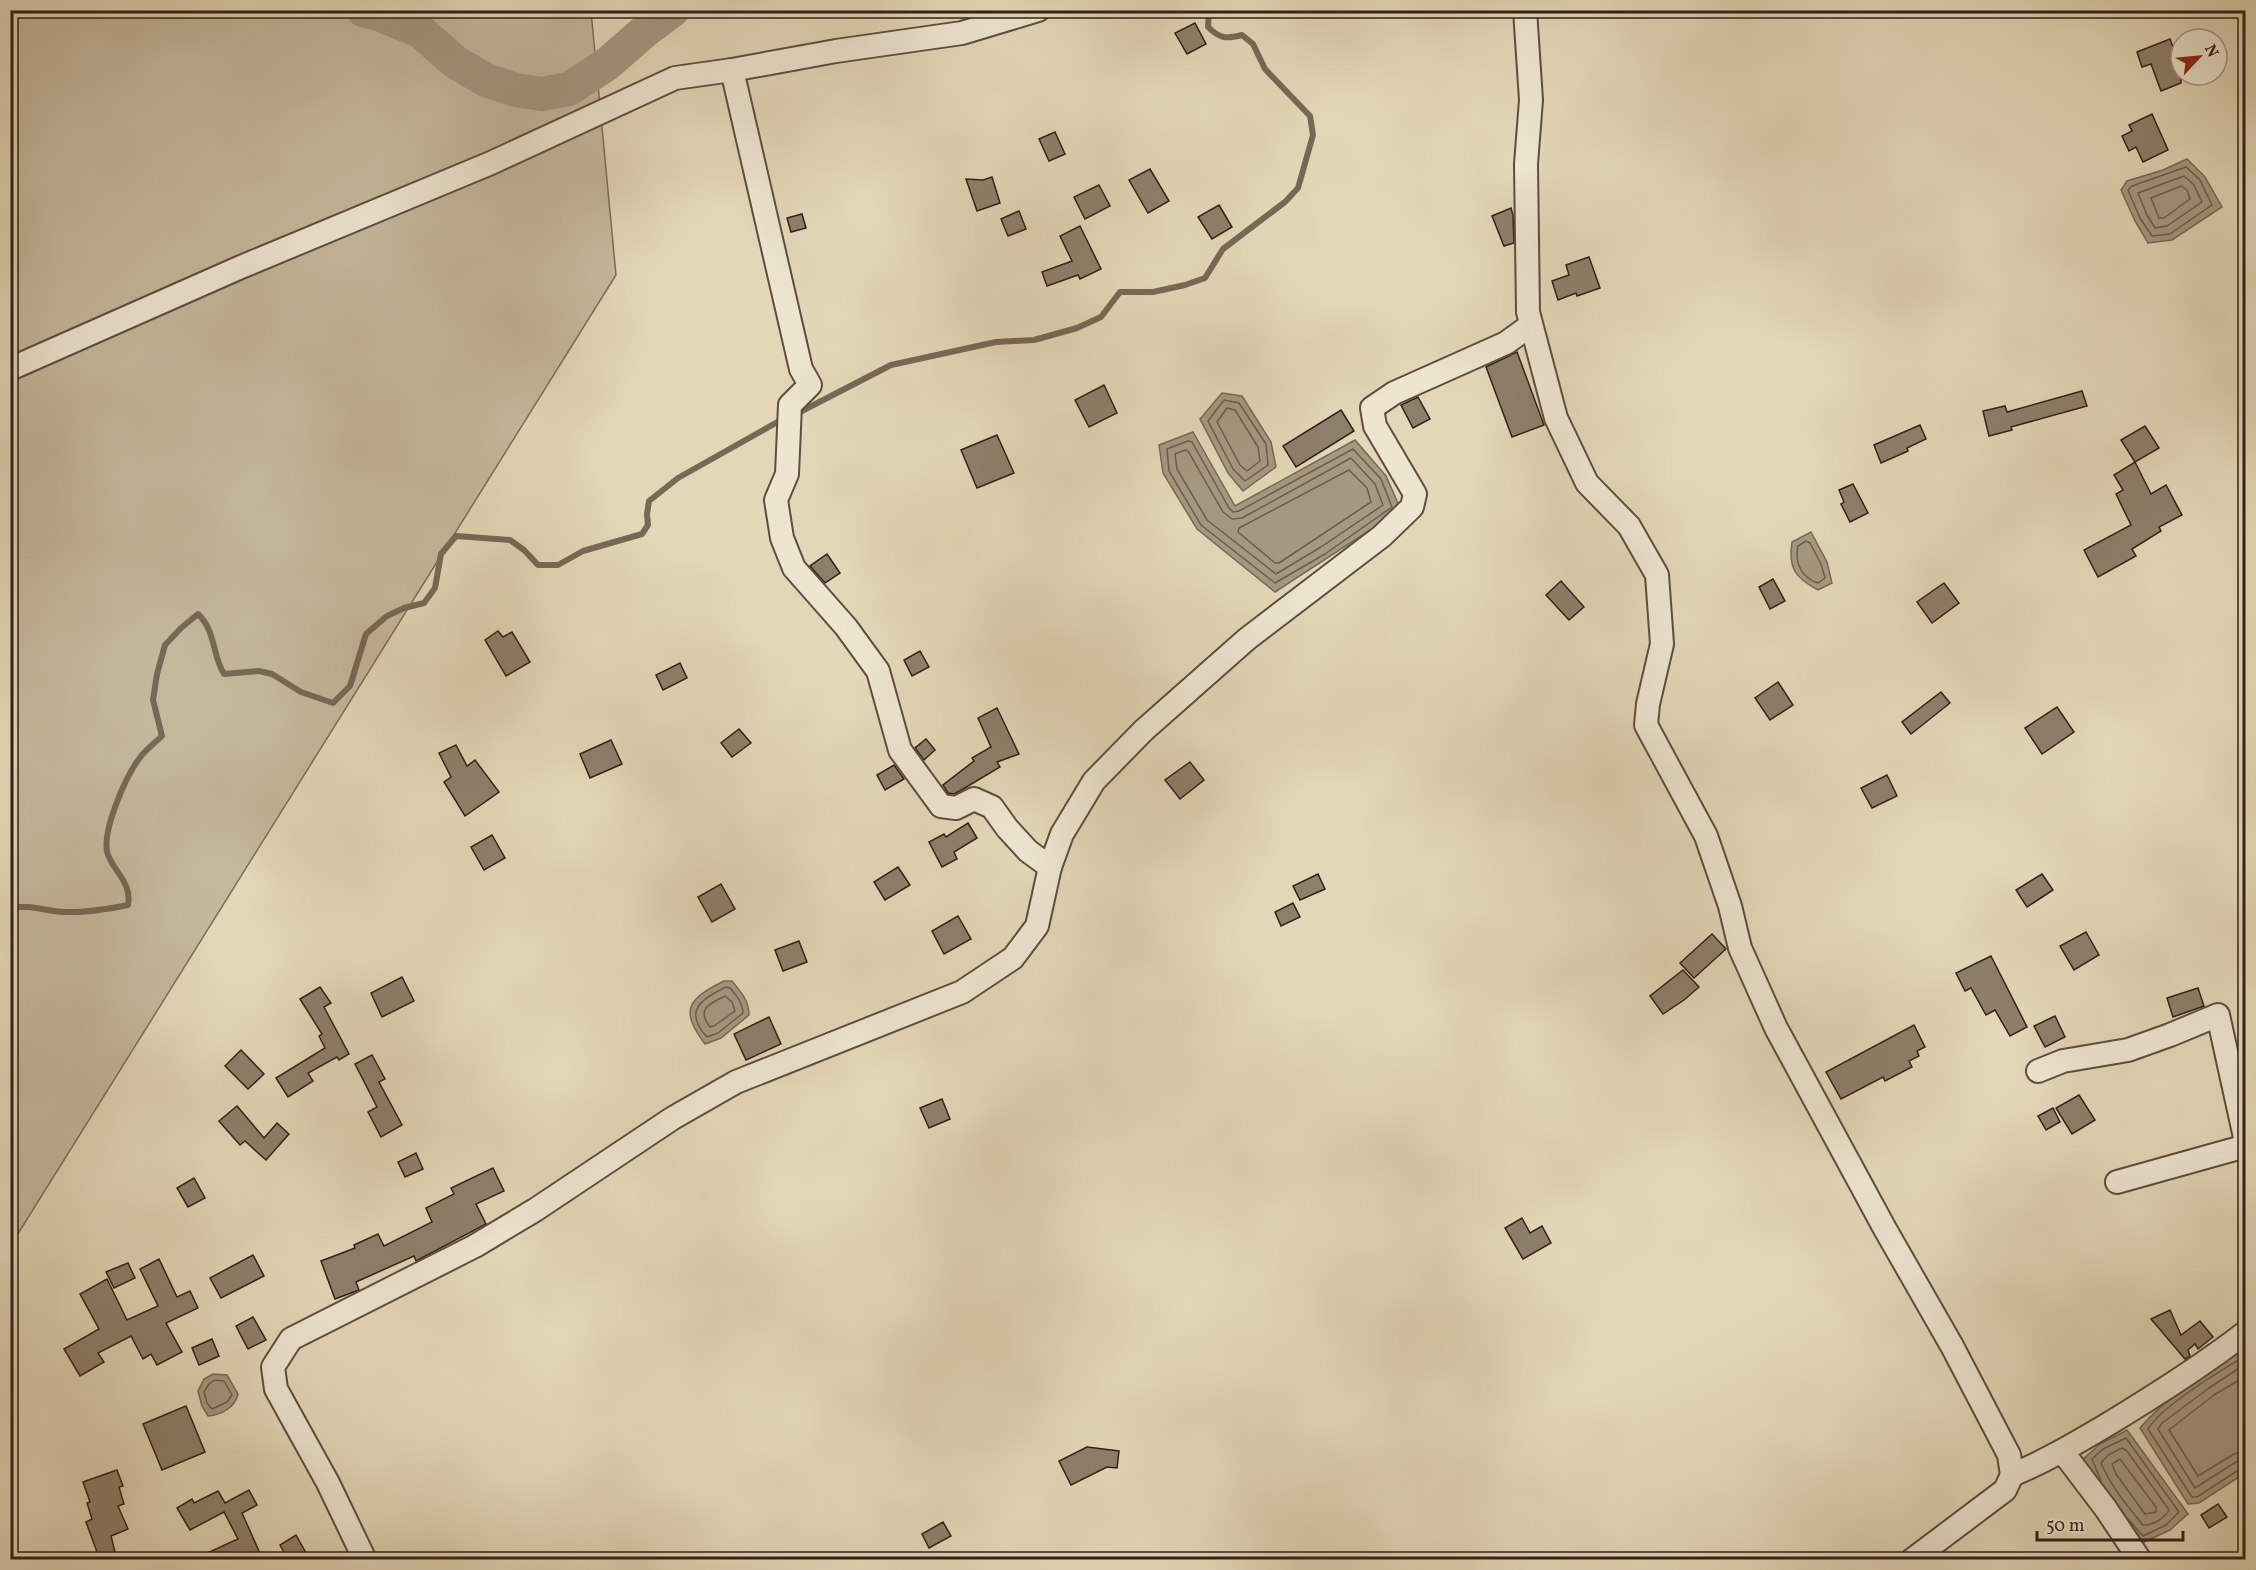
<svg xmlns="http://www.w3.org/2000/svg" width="2256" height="1570" viewBox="0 0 2256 1570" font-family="Vollkorn,serif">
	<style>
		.green { fill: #c5b89c; stroke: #7b6c5a; stroke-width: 1.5 }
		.water { fill: #a69881; stroke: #776857; stroke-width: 1.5 }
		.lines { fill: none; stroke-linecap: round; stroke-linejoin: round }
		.shore { stroke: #6c5c4c; stroke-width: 1.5 }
		.stream { stroke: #776857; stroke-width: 6 }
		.river { stroke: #a69881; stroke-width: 34 }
		.building { fill: #8e7f6b; stroke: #311f18; stroke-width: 1.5 }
		.minor-casing { stroke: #5e4d40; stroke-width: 26 }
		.minor { stroke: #ede5d0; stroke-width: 22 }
	</style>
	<rect width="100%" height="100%" fill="#e3d7b7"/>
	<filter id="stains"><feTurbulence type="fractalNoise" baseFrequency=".00333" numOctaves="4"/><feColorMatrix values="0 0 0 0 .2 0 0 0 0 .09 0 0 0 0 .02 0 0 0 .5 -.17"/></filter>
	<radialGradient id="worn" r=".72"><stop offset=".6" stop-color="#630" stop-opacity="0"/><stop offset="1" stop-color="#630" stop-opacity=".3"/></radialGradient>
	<!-- green -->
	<polygon class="green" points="11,11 591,11 616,275 11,1245"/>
	<!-- water -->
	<g class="water">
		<polygon points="2187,159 2205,177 2222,207 2172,240 2148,243 2135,221 2121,190 2127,181 2163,170"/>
		<polygon points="1222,393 1242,396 1271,442 1276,467 1243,491 1228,473 1200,419"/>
		<polygon points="1193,432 1235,506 1355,440 1386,476 1401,510 1275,592 1197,529 1163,473 1159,445"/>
		<path d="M1811,532L1827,562L1832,583L1818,590C1795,578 1788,568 1792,542Z"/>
		<path d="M724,981H732C741,992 749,1001 749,1015L721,1038L705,1044C679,1009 688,999 724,981Z"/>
		<path d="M2241,1351L2245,1356V1473L2199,1503L2188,1504L2140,1428C2167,1396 2206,1373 2241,1351Z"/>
		<path d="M213,1374L227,1375L238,1394C235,1407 222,1415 208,1416L202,1406L198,1391L204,1379Z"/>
		<polygon points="2127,1430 2188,1514 2170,1530 2140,1544 2096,1485 2083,1459 2100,1444"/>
	</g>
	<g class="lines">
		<!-- shore -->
		<g class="shore">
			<polygon points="2186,167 2200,180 2212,205 2170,234 2152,236 2140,218 2128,190 2132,186"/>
			<polygon points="2184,176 2194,185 2202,202 2167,226 2155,228 2147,215 2138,193"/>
			<polygon points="2181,186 2187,190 2190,199 2164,218 2159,218 2151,198"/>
			<polygon points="1224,400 1239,403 1266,444 1268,465 1245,481 1233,469 1208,421"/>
			<polygon points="1227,408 1235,410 1258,447 1260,461 1247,471 1240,465 1217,422"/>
			<polygon points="1188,441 1192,442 1229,508 1233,512 1239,511 1353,449 1381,479 1392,507 1325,554 1275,583 1201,525 1169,471 1167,449"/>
			<polygon points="1185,450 1188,451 1223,512 1232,519 1242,518 1351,458 1375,484 1383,505 1321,547 1276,574 1207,520 1177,469 1175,454"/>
			<polygon points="1349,470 1367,488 1371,502 1279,563 1275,563 1238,532 1239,528"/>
			<path d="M1806,541L1810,543L1821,564L1825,578L1818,583C1802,578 1794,563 1798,546Z"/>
			<path d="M726,987L730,988C736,995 743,1003 743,1013L718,1033L707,1037C683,1011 701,999 726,987Z"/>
			<path d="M725,996L732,1002L735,1011L714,1026L710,1027C696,1009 709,1004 725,996Z"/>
			<path d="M2246,1359H2240C2216,1374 2162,1406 2148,1429L2192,1497H2197L2240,1469L2246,1468"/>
			<polyline points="2246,1367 2241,1367 2209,1388 2162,1423 2158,1429 2195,1488 2236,1462 2246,1460"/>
			<polyline points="2246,1376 2214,1395 2169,1430 2198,1476 2234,1454 2246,1451"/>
			<polygon points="215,1380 224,1381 232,1395 227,1402 212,1409 207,1403 204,1392 209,1384"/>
			<path d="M2122,1448L2127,1451L2169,1510C2165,1518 2152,1526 2143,1525C2127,1506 2111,1486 2101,1463L2108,1455Z"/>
			<polygon points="2120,1459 2156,1507 2156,1512 2145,1514 2116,1474 2112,1464"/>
			<polyline points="2101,1481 2092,1459 2103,1449 2126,1438 2179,1512 2166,1525 2143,1536 2128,1519"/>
		</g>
		<!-- stream -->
		<g class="stream">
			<path d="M798,413L891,365L996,342L1034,340L1077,328L1101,317L1120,292H1153L1185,285L1205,278L1223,249L1285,202L1298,188L1313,135L1310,116L1265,69L1253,44L1242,35C1227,39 1220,39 1208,27L1209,10"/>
			<path d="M10,908C30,904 48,912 67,912C87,913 108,909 128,905C132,883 115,873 108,855C100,834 126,776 139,759C145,750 155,743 162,736L153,700L157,674L165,645L181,628L198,614C216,631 212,655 224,674L259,671L272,674L301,692L333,703L350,686L366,634L387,616L404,608L424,603L435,588L441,554L456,536L510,540L524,550L538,565H558L583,551L642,534L648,525L647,514L649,501L678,478L781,420"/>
		</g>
		<!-- river -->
		<polyline class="river" points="363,10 378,14 420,31 455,62 486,80 516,90 542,94 569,89 607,64 645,31 673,10"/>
	</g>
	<!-- building -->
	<g class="building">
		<polygon points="1195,23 1206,44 1187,54 1175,33"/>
		<polygon points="2170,39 2176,55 2181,54 2181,83 2161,91 2151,64 2142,67 2137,52"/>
		<polygon points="2152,114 2168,150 2143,162 2136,147 2129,151 2122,136 2132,131 2129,125"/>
		<polygon points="1055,132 1065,154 1049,161 1039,139"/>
		<polygon points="1150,169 1169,201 1148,213 1129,180"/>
		<polygon points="992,177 1000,203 977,211 966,179 983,180"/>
		<polygon points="1099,185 1110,206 1085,219 1074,197"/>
		<polygon points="1219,205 1232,227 1212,239 1198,217"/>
		<polygon points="1511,208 1513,215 1514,243 1504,246 1492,216"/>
		<polygon points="1019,211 1026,229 1008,236 1001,219"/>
		<polygon points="802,214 806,228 791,232 787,218"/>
		<polygon points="1080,226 1101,269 1080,279 1078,275 1047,286 1042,272 1072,261 1060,236"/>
		<polygon points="1589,257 1600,288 1577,296 1576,293 1558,300 1552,281 1569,275 1566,265"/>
		<polygon points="1517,352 1544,425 1512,437 1486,367"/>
		<polygon points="1104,385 1117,413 1089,427 1075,400"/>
		<polygon points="2082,391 2087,406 2011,427 2012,430 1989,436 1983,411 2005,406 2007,412"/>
		<polygon points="1418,397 1430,419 1413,428 1401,405"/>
		<polygon points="1341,410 1354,431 1296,467 1283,446"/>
		<polygon points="1920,425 1926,439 1907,448 1908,451 1881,463 1874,445"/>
		<polygon points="2145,426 2159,448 2135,462 2121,440"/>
		<polygon points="997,435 1014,473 977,488 961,450"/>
		<polygon points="2135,462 2151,494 2166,485 2182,515 2159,527 2161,531 2132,549 2136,556 2098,577 2084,550 2131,525 2116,494 2123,490 2114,475"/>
		<polygon points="1853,484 1868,513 1850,522 1841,504 1844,502 1839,490"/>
		<polygon points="827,554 840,573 825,583 810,566"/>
		<polygon points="1773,579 1785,601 1770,609 1759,587"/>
		<polygon points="1561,581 1584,607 1569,620 1546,595"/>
		<polygon points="1944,583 1959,603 1932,623 1917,602"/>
		<polygon points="498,631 503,637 512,632 530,662 506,676 485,640"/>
		<polygon points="920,651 929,667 912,676 904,660"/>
		<polygon points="680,663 687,678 663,690 656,675"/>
		<polygon points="1778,682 1793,705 1770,720 1755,698"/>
		<polygon points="1941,692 1950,703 1911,734 1902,722"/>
		<polygon points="2057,707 2074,732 2042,754 2025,728"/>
		<polygon points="997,708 1019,754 997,762 1000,767 963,789 954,794 948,793 943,785 974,761 972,758 991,747 978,718"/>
		<polygon points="739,729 751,743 732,757 721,743"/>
		<polygon points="926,739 935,750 924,760 915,748"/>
		<polygon points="611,740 622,764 590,778 580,754"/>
		<polygon points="456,745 467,766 475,760 499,792 465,816 444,782 451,777 439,753"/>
		<polygon points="1190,762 1204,780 1180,799 1165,780"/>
		<polygon points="894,765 904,779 885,790 877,775"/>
		<polygon points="1887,775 1897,796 1872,808 1861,788"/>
		<polygon points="968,823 977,838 954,852 957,859 942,867 929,842 944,834 946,837"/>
		<polygon points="492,835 505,858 484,870 471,847"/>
		<polygon points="898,867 910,885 885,900 874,882"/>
		<polygon points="1318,874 1325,889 1300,900 1293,886"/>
		<polygon points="2042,874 2053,890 2027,907 2016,890"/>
		<polygon points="721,884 735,909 712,922 698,897"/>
		<polygon points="1293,903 1300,917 1281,926 1275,912"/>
		<polygon points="958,916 971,939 944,954 932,931"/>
		<polygon points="2086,932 2099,955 2074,970 2060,946"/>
		<polygon points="1712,934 1726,949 1694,978 1680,963"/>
		<polygon points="799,941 807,962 783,971 775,950"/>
		<polygon points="1991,956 2027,1027 2010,1036 1995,1010 1986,1015 1971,988 1965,991 1956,973"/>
		<polygon points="1683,970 1699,987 1684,1000 1663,1014 1650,996"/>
		<polygon points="402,977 414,1001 382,1017 371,993"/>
		<polygon points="320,987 331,1003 324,1007 349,1054 339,1060 337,1057 308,1073 313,1081 288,1097 276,1078 325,1048 319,1036 322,1034 300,999"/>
		<polygon points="2198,988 2204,1006 2173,1017 2167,998"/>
		<polygon points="2055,1016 2065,1037 2045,1047 2034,1026"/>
		<polygon points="769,1017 781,1044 746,1060 734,1034"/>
		<polygon points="1914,1025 1925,1047 1917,1051 1919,1056 1909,1061 1912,1067 1885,1081 1883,1077 1841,1099 1826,1072"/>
		<polygon points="241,1050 264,1074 248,1089 225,1066"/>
		<polygon points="372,1055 385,1079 379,1082 402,1125 381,1137 368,1112 377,1107 355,1064"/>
		<polygon points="2079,1095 2095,1120 2072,1134 2056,1108"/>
		<polygon points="942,1099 950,1119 929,1128 920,1108"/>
		<polygon points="237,1106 264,1138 277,1123 289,1134 266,1160 245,1141 240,1145 219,1121"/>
		<polygon points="2053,1108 2060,1122 2046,1130 2038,1116"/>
		<polygon points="416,1153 423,1169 405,1177 398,1162"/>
		<polygon points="493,1168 504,1191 476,1204 486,1224 416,1261 414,1256 356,1282 359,1290 335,1299 321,1261 355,1248 354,1245 378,1234 384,1246 432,1222 426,1208 454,1194 451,1188"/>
		<polygon points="194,1178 205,1198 188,1207 177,1188"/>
		<polygon points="1522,1218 1530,1233 1542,1226 1551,1243 1523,1259 1505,1228"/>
		<polygon points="253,1255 264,1276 221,1298 210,1278"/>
		<polygon points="159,1259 177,1297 190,1291 198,1308 166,1323 182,1352 157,1365 151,1354 143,1359 131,1336 98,1353 104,1362 80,1376 64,1349 99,1329 80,1294 107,1279 127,1320 158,1306 140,1269"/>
		<polygon points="128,1263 135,1278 114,1288 106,1272"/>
		<polygon points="2170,1310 2181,1335 2200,1321 2213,1337 2198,1349 2195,1344 2188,1350 2190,1356 2185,1359 2151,1319"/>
		<polygon points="253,1317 266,1340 248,1349 236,1326"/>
		<polygon points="212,1339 219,1356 199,1365 192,1348"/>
		<polygon points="186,1406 205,1452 162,1470 143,1424"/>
		<polygon points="1087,1447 1119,1451 1117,1468 1107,1467 1071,1485 1059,1461"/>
		<polygon points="117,1470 123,1486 119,1487 124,1504 118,1506 128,1529 111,1536 117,1560 100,1560 86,1522 92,1519 87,1503 90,1502 83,1482"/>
		<polygon points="249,1490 257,1505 242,1513 263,1560 192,1560 238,1539 224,1512 190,1530 177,1508 192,1499 194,1503 218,1491 225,1503"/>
		<polygon points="2218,1504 2227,1517 2209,1528 2201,1515"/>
		<polygon points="943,1522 951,1536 929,1548 922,1534"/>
		<polygon points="296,1535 310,1560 288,1560 280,1545"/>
	</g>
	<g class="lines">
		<defs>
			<g id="minor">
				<polyline points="1525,10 1531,100 1526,164 1528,312 1556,418 1587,483 1629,526 1657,575 1662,644 1648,704 1646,725 1706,836 1730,906 1740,948 1776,1028 1885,1229 1952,1346 2009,1455 2012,1475 2005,1490 1912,1560"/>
				<polyline points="732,70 801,369 810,385 790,405 787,474 776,500 782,538 794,568 846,627 878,671 900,750 941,806 956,808 974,799 992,807 1007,828 1028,851 1050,867"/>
				<polyline points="10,369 241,267 491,163 675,78 732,70 836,51 962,33 1038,10"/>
				<polyline points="2038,1071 2063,1061 2128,1050 2170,1035 2218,1015 2246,1142"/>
				<polyline points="2117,1182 2246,1146"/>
				<polyline points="2062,1451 2106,1509 2140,1560"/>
				<path d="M2012,1475C2044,1462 2074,1444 2105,1426C2153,1397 2201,1367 2246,1332"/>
				<polyline points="365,1560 328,1483 276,1389 273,1367 291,1339 475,1246 535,1210 673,1118 736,1082 962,992 1013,958 1037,926 1050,867 1062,834 1094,781 1144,730 1247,639 1382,536 1412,507 1415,494 1375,426 1372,408 1394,393 1506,343 1531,325"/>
			</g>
		</defs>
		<!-- minor casing -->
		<use href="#minor" class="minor-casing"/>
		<!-- minor -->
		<use href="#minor" class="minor"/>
	</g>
	<!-- margin -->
	<rect width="2256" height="1570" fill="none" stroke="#e3d7b7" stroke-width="36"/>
	<rect x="12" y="12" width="2232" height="1546" fill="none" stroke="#311f18" stroke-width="3"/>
	<rect x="18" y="18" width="2220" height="1534" fill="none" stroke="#311f18" stroke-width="1.5"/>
	<!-- north arrow -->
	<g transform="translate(2199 57) rotate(64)"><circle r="28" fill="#ede5d0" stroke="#a29686" stroke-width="1.5"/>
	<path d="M0-4.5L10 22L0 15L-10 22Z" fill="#8f2418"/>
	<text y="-9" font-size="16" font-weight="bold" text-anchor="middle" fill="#311f18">N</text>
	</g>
	<!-- scale -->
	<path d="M2037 1531v9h146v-9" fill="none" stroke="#311f18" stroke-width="3"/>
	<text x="2046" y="1531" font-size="18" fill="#311f18" stroke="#ede5d0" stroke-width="4.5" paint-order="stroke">50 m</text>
	<rect width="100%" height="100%" filter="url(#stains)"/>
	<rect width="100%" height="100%" fill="url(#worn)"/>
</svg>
